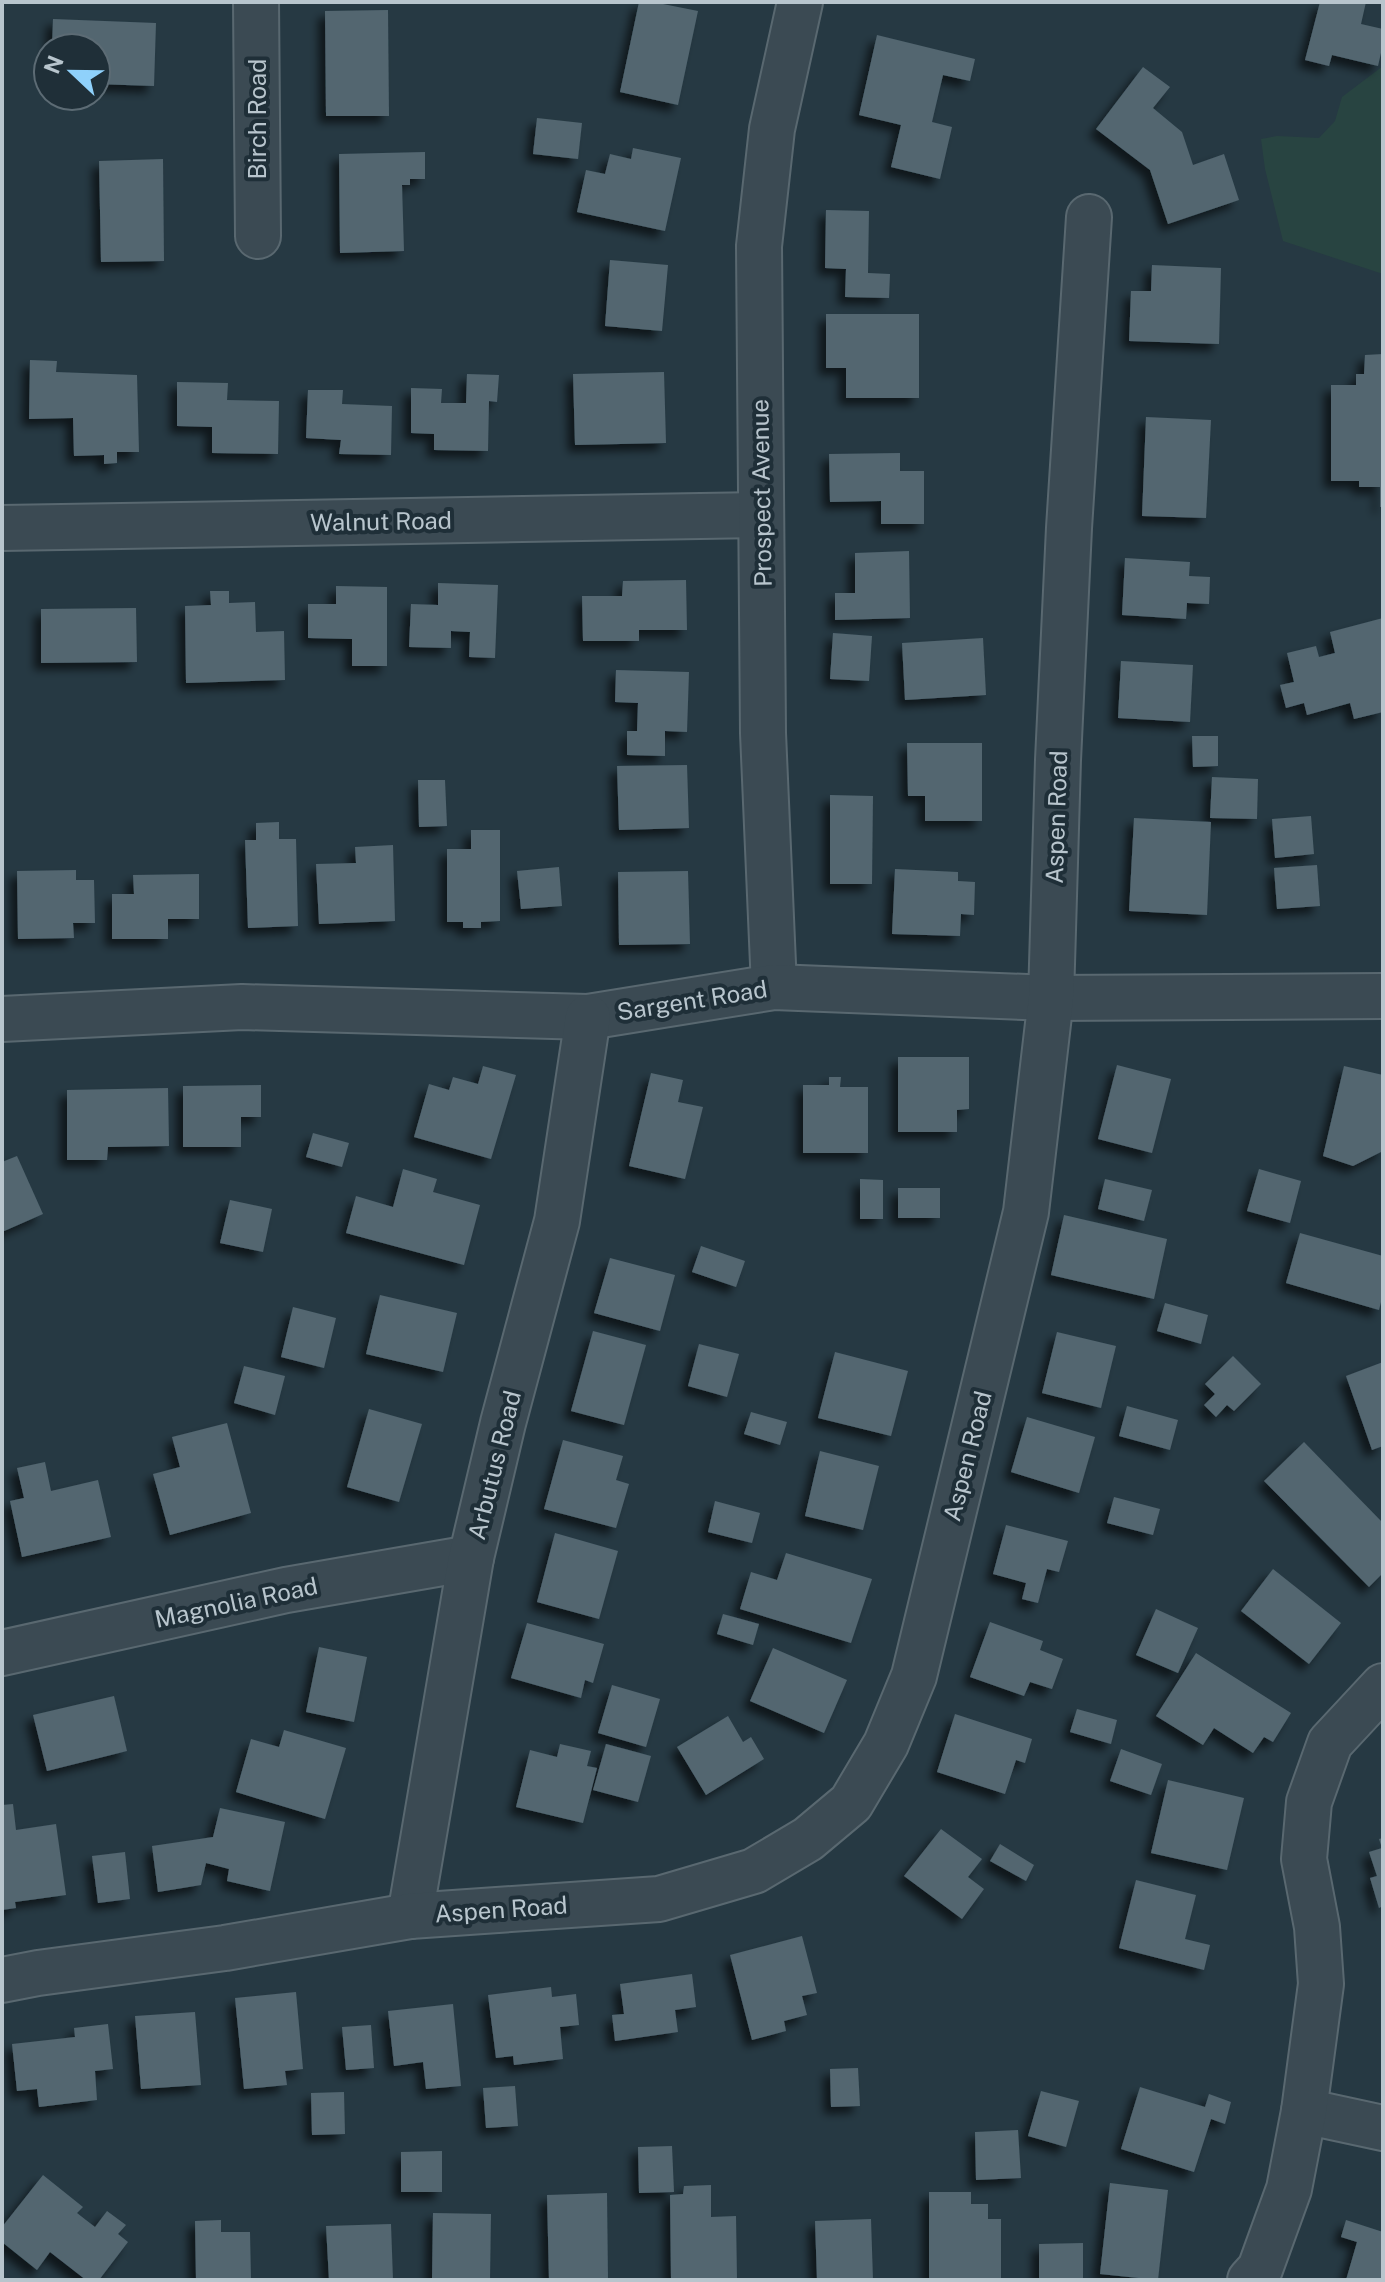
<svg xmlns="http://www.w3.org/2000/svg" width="1385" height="2282" viewBox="0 0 1385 2282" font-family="'Public Sans',sans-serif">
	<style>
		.green { fill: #284441 }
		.building { fill: #526670; filter: url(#shadow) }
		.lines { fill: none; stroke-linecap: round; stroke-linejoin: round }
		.minor-casing { stroke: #596870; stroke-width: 48 }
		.minor { stroke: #3b4a53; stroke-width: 44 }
		.labels { text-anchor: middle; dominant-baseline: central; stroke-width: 8; stroke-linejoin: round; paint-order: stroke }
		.street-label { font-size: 24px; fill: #b8c5cd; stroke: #1f2f38 }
	</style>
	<defs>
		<filter id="shadow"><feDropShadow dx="-7" dy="7" stdDeviation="4" flood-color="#0009"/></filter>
	</defs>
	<rect width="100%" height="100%" fill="#263943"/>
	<!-- green -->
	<polygon class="green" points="1383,66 1383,274 1283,241 1265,169 1261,139 1277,136 1319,138 1335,121 1342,97"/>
	<!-- building -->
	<g class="building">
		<polygon points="639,2 653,2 698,11 678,105 620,92"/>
		<polygon points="1320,2 1366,2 1361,24 1383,29 1383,44 1378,66 1332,55 1329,66 1305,60"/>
		<polygon points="388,10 389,116 326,116 325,11"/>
		<polygon points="53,19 156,23 154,86 96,84 96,48 52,48"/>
		<polygon points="877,35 975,59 970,81 943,75 932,122 952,127 940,179 891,167 901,125 859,115"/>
		<polygon points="1143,67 1170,87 1153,108 1182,132 1193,165 1224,154 1239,200 1168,224 1150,170 1096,129"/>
		<polygon points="537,118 582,123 578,159 533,154"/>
		<polygon points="633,148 681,158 665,231 577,212 586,170 605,174 610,154 631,159"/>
		<polygon points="425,152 425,179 410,179 410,185 402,185 404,251 340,253 339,154"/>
		<polygon points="163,159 164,261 101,262 99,161"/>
		<polygon points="826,210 869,211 868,273 890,274 889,298 845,297 846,269 825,268"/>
		<polygon points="610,260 668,265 662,331 605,326"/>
		<polygon points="1152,265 1221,268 1219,344 1129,341 1131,291 1151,291"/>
		<polygon points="826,314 919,314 919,398 846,398 846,368 826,368"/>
		<polygon points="1383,354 1383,507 1380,507 1380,487 1359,487 1359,481 1331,481 1331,385 1356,385 1356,374 1364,374 1365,355"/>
		<polygon points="30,360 57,361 56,372 137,375 139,452 117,452 117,463 104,464 104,455 74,456 73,418 29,419"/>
		<polygon points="664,372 666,443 575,445 573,374"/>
		<polygon points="467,374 499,375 497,402 489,401 488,451 434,450 434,434 411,433 411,388 442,389 441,403 466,403"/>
		<polygon points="177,382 228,383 227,400 279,401 278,454 212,453 212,427 177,426"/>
		<polygon points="308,390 343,390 342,404 392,406 391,455 339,454 341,440 306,438"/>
		<polygon points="1146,417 1211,420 1206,518 1142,516"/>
		<polygon points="900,453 900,471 924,471 924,524 881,524 881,501 830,502 829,454"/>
		<polygon points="909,551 910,618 835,620 835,593 855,593 855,553"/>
		<polygon points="1125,558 1190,562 1189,576 1210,577 1209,604 1187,603 1186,619 1122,615"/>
		<polygon points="686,580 687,630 639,630 639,641 583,641 582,596 622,596 623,581"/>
		<polygon points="438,583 498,585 495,658 469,657 470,632 451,631 451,648 409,647 411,604 438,605"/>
		<polygon points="336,586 387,587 387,666 352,666 352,639 308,638 308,604 336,604"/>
		<polygon points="210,591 229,591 229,603 255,602 256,632 284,631 285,680 186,683 185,606 211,605"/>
		<polygon points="136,608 137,662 41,663 41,609"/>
		<polygon points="1383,618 1383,712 1354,719 1350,703 1307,715 1304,703 1286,708 1280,685 1294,682 1287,653 1316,646 1319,657 1335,653 1330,632"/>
		<polygon points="833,633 872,636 869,681 830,679"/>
		<polygon points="983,638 986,695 905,700 902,643"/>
		<polygon points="1121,661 1193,665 1190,722 1118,718"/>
		<polygon points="616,670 689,672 687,732 665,731 665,756 627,755 627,731 637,731 638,703 615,702"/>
		<polygon points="1192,736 1218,736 1218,766 1193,767"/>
		<polygon points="907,743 982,743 982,821 925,821 925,796 908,796"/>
		<polygon points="687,765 689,828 619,830 617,766"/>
		<polygon points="1212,777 1258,779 1257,819 1210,818"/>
		<polygon points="418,780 445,780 447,826 419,827"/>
		<polygon points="830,795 873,796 872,884 830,884"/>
		<polygon points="1311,816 1314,854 1275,858 1272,819"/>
		<polygon points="1134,818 1211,822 1207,915 1129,911"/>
		<polygon points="279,822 279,839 296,839 298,926 248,928 245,840 256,840 256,823"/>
		<polygon points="471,830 500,830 500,921 481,922 481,928 463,928 463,922 447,922 447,849 471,849"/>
		<polygon points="393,845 395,921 319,924 316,864 356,863 355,847"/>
		<polygon points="1317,865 1320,906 1277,909 1274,868"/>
		<polygon points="559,867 562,906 521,909 517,871"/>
		<polygon points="895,869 958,872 958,881 975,882 974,915 961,914 960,936 892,934"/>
		<polygon points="76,870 76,880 94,880 95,923 73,923 74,938 18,939 17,871"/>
		<polygon points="688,871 690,944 619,945 618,872"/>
		<polygon points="199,874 199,919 168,919 168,939 112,939 112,894 134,894 133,875"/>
		<polygon points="898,1057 969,1057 969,1109 957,1110 957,1132 898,1132"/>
		<polygon points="1117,1065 1171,1079 1152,1153 1098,1139"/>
		<polygon points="483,1066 516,1075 491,1159 414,1137 429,1084 449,1090 453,1077 478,1084"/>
		<polygon points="1344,1066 1383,1075 1383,1151 1353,1166 1323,1156"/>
		<polygon points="651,1073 683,1080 678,1102 703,1107 685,1179 629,1166"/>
		<polygon points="829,1077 841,1077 840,1087 868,1087 868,1153 803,1153 803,1085 829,1085"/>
		<polygon points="261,1085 261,1117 241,1117 241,1147 183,1147 183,1086"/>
		<polygon points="168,1088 169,1146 108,1147 107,1160 67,1160 67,1090"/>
		<polygon points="313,1133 349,1143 342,1167 306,1157"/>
		<polygon points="17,1156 43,1214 2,1232 2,1162"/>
		<polygon points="403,1169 437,1179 433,1192 480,1205 464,1265 346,1233 356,1196 393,1207"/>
		<polygon points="1259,1169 1301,1181 1290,1223 1247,1211"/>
		<polygon points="860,1179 883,1180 883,1219 860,1219"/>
		<polygon points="1105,1179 1152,1190 1144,1221 1098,1209"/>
		<rect x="898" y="1188" width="42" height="30"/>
		<polygon points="230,1200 272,1209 263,1252 220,1243"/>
		<polygon points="1064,1215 1167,1239 1154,1299 1051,1275"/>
		<polygon points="1300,1233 1383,1256 1383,1294 1379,1310 1286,1283"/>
		<polygon points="701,1246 745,1261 736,1287 692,1272"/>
		<polygon points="610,1258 675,1275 660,1331 594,1313"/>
		<polygon points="380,1295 457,1313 443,1372 366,1354"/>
		<polygon points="1165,1303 1208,1315 1201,1344 1157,1331"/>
		<polygon points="293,1307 336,1318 324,1368 281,1357"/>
		<polygon points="593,1331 646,1345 624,1425 571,1411"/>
		<polygon points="1057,1332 1116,1346 1101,1408 1042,1393"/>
		<polygon points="699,1344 739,1354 727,1397 688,1386"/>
		<polygon points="835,1352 908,1371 891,1436 818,1418"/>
		<polygon points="1233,1356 1261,1384 1234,1411 1227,1405 1216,1417 1204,1405 1215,1394 1205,1384"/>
		<polygon points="1383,1362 1383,1446 1372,1450 1346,1376"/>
		<polygon points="244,1366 285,1376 275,1415 234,1403"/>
		<polygon points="1127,1406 1178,1420 1170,1450 1119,1436"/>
		<polygon points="369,1409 422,1424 399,1502 347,1487"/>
		<polygon points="751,1412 787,1422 780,1445 744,1434"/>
		<polygon points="1027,1417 1095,1437 1079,1493 1011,1472"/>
		<polygon points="227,1423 251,1513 170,1535 153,1474 180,1467 172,1437"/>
		<polygon points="563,1440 623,1456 616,1480 629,1484 616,1528 544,1509"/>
		<polygon points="1304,1442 1383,1523 1383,1573 1369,1587 1264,1481"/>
		<polygon points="820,1451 879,1466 863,1530 805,1516"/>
		<polygon points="45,1462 51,1491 98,1480 111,1537 22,1557 10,1501 24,1498 17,1468"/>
		<polygon points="1114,1497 1160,1509 1153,1535 1107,1523"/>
		<polygon points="715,1501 760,1513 752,1543 708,1532"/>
		<polygon points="1006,1525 1068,1541 1059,1572 1047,1569 1038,1603 1022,1599 1026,1583 993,1574"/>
		<polygon points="555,1533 618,1551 599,1619 537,1602"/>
		<polygon points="786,1553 872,1579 851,1643 740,1609 751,1572 777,1580"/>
		<polygon points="1273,1569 1341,1623 1309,1664 1241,1611"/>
		<polygon points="1156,1609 1198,1628 1178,1673 1136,1655"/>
		<polygon points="723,1614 759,1624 753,1645 717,1634"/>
		<polygon points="990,1622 1043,1641 1040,1650 1063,1659 1052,1689 1030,1682 1024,1696 970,1677"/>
		<polygon points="527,1623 604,1644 593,1683 585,1680 581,1698 511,1678"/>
		<polygon points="319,1647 367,1657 354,1722 306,1712"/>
		<polygon points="773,1648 847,1680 824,1733 750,1701"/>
		<polygon points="1196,1653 1291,1713 1273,1742 1264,1737 1253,1753 1214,1728 1203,1745 1156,1716"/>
		<polygon points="612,1685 660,1699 646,1747 598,1733"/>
		<polygon points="114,1696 127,1751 47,1771 33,1715"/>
		<polygon points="1077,1709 1117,1720 1111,1744 1070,1732"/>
		<polygon points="955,1714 1032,1739 1025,1763 1016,1760 1005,1794 937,1772"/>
		<polygon points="728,1716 743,1742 751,1737 764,1759 706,1795 677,1747"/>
		<polygon points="284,1730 346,1748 325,1819 236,1792 251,1739 279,1747"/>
		<polygon points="560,1744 591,1751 587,1766 597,1768 583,1823 516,1807 530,1750 557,1757"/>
		<polygon points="606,1744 651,1756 638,1802 593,1790"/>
		<polygon points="1121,1749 1162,1764 1151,1795 1110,1781"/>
		<polygon points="1168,1780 1244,1798 1227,1870 1151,1853"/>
		<polygon points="13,1804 16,1830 56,1824 66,1895 15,1902 16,1908 2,1910 2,1805"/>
		<polygon points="220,1808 285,1822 270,1891 227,1881 229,1869 206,1863 201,1885 158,1892 152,1846 213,1837"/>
		<polygon points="941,1829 982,1859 968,1877 984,1889 962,1919 904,1876"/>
		<polygon points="1383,1838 1383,1906 1379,1908 1370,1878 1377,1876 1369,1852 1382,1848 1379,1839"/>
		<polygon points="1000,1844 1034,1865 1026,1881 990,1861"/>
		<polygon points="125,1852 130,1899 98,1903 92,1856"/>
		<polygon points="1136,1880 1196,1895 1185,1939 1210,1945 1204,1970 1119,1948"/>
		<polygon points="802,1936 817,1993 802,1996 807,2015 784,2021 786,2031 752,2040 730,1955"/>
		<polygon points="692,1974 696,2007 675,2010 678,2032 615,2041 612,2015 624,2014 620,1984"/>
		<polygon points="551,1987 552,1997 576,1994 579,2025 560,2027 563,2059 514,2065 513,2056 496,2058 488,1995"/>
		<polygon points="296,1992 303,2069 285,2071 287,2085 244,2089 235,1998"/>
		<polygon points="453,2004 461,2086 426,2089 423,2062 394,2066 388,2011"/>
		<polygon points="195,2012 201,2085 141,2089 135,2016"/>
		<polygon points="108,2024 113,2069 95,2071 97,2100 39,2107 37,2089 17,2091 12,2044 75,2037 74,2028"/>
		<polygon points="371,2025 374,2068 346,2070 342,2027"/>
		<polygon points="858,2068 860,2106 831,2107 830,2069"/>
		<polygon points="515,2086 518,2126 486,2128 483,2088"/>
		<polygon points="1140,2087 1205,2107 1209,2094 1231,2102 1225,2124 1211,2119 1194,2172 1121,2149"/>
		<polygon points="1041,2091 1079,2101 1066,2147 1028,2136"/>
		<polygon points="344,2092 345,2134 312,2135 311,2093"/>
		<polygon points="1018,2130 1021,2178 976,2180 975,2132"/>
		<polygon points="672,2146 674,2192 639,2193 638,2147"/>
		<polygon points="442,2151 442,2192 401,2192 401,2152"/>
		<polygon points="43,2175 83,2207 77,2213 95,2227 107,2211 126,2225 118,2234 128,2242 99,2280 86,2280 50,2252 37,2270 2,2242 2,2227"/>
		<polygon points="1110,2183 1168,2190 1158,2280 1100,2274"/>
		<polygon points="711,2185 711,2217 736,2216 737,2280 671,2280 670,2195 683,2194 684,2186"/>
		<polygon points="929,2192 971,2192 971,2204 988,2204 988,2219 1001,2219 1001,2280 929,2280"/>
		<polygon points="607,2193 608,2280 549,2280 547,2195"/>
		<polygon points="433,2213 491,2214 490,2280 432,2280"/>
		<polygon points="871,2219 873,2280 817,2280 815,2221"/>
		<polygon points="221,2220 221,2232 250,2232 251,2280 196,2280 195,2221"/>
		<polygon points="1346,2220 1383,2232 1383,2280 1346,2280 1357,2242 1341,2237"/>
		<polygon points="391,2224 393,2280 329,2280 326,2226"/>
		<polygon points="1083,2243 1083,2280 1039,2280 1039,2244"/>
	</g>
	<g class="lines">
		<defs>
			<g id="minor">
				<polyline points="256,2 258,236"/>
				<polyline points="2,528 760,515"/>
				<polyline points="774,987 763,733 759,246 772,129 800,2"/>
				<polyline points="2,1019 242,1007 588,1017 774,987 1051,998 1383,996"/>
				<polyline points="2,1653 286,1590 471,1558"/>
				<polyline points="410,1916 471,1558 503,1423 557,1221 588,1017"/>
				<polyline points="2,1980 38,1973 225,1948 410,1916 659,1899 754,1871 808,1839 851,1803 886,1744 914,1676 1026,1212 1051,998 1058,760 1069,528 1089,217"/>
				<polyline points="1304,2111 1383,2128"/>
				<polyline points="1250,2280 1260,2269 1289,2189 1304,2111 1321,1984 1317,1927 1304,1859 1309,1802 1330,1743 1383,1686"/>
			</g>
		</defs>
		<!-- minor casing -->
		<use href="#minor" class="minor-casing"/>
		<!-- minor -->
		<use href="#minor" class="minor"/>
	</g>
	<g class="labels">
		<!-- street labels -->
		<g class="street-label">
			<text transform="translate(257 119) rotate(-90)">Birch Road</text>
			<text transform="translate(761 493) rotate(-91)">Prospect Avenue</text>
			<text transform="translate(381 521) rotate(-1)">Walnut Road</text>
			<text transform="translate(1056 817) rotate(-88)">Aspen Road</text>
			<text transform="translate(692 1000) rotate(-9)">Sargent Road</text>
			<text transform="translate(967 1456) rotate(-76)">Aspen Road</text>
			<text transform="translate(494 1465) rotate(-76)">Arbutus Road</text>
			<text transform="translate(236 1602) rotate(-12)">Magnolia Road</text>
			<text transform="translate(501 1909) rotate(-4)">Aspen Road</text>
		</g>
	</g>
	<!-- border -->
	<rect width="1385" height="2282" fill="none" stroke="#b8c5cd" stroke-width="8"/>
	<!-- north arrow -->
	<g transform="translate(72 72) rotate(292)"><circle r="38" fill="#1f2f38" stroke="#5c6b74" stroke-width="2"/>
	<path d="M0-6L14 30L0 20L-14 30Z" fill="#8fd1fb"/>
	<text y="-12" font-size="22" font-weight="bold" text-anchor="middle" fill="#b8c5cd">N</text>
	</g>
</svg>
